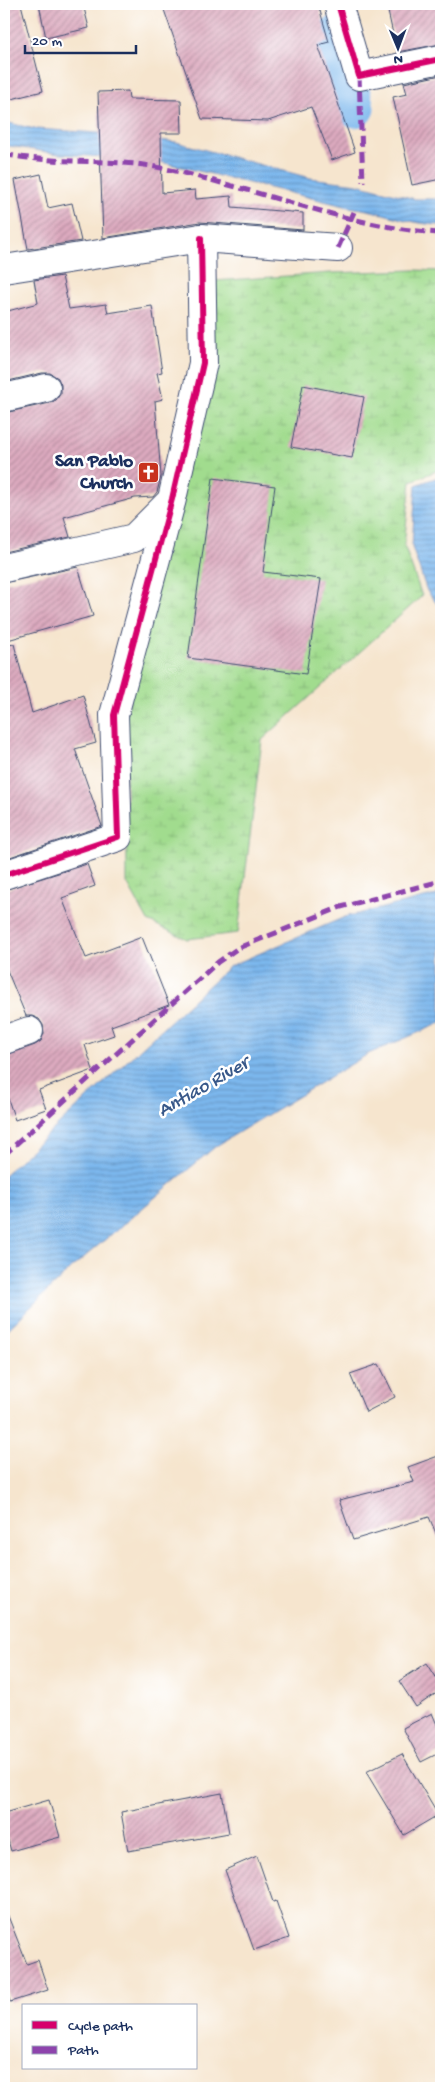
<svg xmlns="http://www.w3.org/2000/svg" width="445" height="2092" viewBox="0 0 445 2092" font-family="'Gochi Hand',sans-serif">
	<style>
		.wetland { fill: url(#wetland-marsh); stroke: #5e8676 }
		.water { fill: url(#water-rules); stroke: #4c73a6 }
		.lines { fill: none; stroke-linecap: round; stroke-linejoin: round }
		.canal { stroke: #7cb7ed; stroke-width: 39 }
		.building { fill: url(#building-hatch) }
		.street-casing { stroke: #3c4a6f; stroke-width: 30 }
		.street { stroke: #fff; stroke-width: 28 }
		.quiet { stroke: #8e44ad; stroke-width: 5; stroke-dasharray: 10 5; stroke-linecap: butt }
		.cycleway-casing { stroke: #fff; stroke-width: 9 }
		.cycleway { stroke: #d6006c; stroke-width: 6 }
		.labels { text-anchor: middle; dominant-baseline: central; stroke-width: 5; stroke-linejoin: round; paint-order: stroke }
		.poi-label { font-size: 19px; font-weight: bold; fill: #1b2f5e; stroke: #fff; text-anchor: end }
		.water-label { font-size: 20px; font-style: italic; fill: #385889; stroke: #fff }
	</style>
	<defs>
		<pattern id="wetland-marsh" width="20" height="14" patternUnits="userSpaceOnUse" patternTransform="scale(1.25)"><rect width="20" height="14" fill="#a1dc8e"/><path d="M1 5h8M5 5V1M11 12h8M15 12V8" fill="none" stroke="#8abd7d"/></pattern>
		<pattern id="water-rules" width="6" height="5" patternUnits="userSpaceOnUse" patternTransform="scale(1.25)"><rect width="6" height="5" fill="#7cb7ed"/><path d="M0 2.5h6" fill="none" stroke="#6595c3"/></pattern>
		<pattern id="building-hatch" width="6" height="6" patternUnits="userSpaceOnUse" patternTransform="scale(1.25)"><rect width="6" height="6" fill="#ddaabf"/><path d="M-1 1l2-2M0 6l6-6M5 7l2-2" fill="none" stroke="#b28b9e"/></pattern>
	</defs>
	<rect width="100%" height="100%" fill="#fff"/>
	<filter id="ink" filterUnits="userSpaceOnUse"><feTurbulence type="fractalNoise" baseFrequency=".02" numOctaves="2"/><feDisplacementMap in="SourceGraphic" scale="10" xChannelSelector="R" yChannelSelector="G"/><feConvolveMatrix kernelMatrix="1 2 1 2 8 2 1 2 1" color-interpolation-filters="sRGB"/></filter>
	<filter id="wash" filterUnits="userSpaceOnUse"><feTurbulence type="fractalNoise" baseFrequency=".0096" numOctaves="4" result="noise"/><feDisplacementMap in="SourceGraphic" scale="20" xChannelSelector="R" yChannelSelector="G"/><feGaussianBlur stdDeviation="1.12" result="paint"/><feColorMatrix in="noise" values="0 0 0 0 0 0 0 0 0 0 0 0 0 0 0 0 0 1.4 0 .05"/><feComposite in="paint" operator="in"/></filter>
	<g filter="url(#wash)">
		<rect width="100%" height="100%" fill="#f6e5ce"/>
		<!-- wetland -->
		<polygon class="wetland" points="415,270 441,271 441,469 411,481 404,545 422,596 262,740 238,933 187,939 148,921 127,883 126,716 214,281 331,273"/>
		<!-- water -->
		<g class="water">
			<path d="M4,122L35,129L99,133L176,142L310,178L357,184L415,199H441V225C410,225 380,210 349,207L153,160L59,154L4,145Z"/>
			<polygon points="441,476 441,609 427,591 412,547 416,485"/>
			<polygon points="441,894 441,1023 368,1054 216,1146 69,1270 4,1333 4,1175 230,966 345,917"/>
		</g>
		<g class="lines">
			<!-- canal -->
			<polyline class="canal" points="335,36 355,108"/>
		</g>
		<g id="blocks">
			<!-- building -->
			<g class="building">
				<polygon points="4,4 21,4 43,91 4,101"/>
				<polygon points="39,4 83,4 89,28 46,38"/>
				<polygon points="162,4 318,4 329,42 318,45 355,152 332,160 311,107 268,121 202,119"/>
				<polygon points="403,4 441,4 441,44 397,52 387,7"/>
				<polygon points="441,75 441,179 412,185 393,97 407,94 404,83"/>
				<polygon points="128,91 129,99 181,100 182,133 161,133 162,193 195,190 196,199 231,196 232,207 303,213 303,230 200,222 103,238 98,92"/>
				<polygon points="41,174 48,208 72,203 81,241 28,249 15,180"/>
				<polygon points="62,276 69,309 106,304 108,313 152,306 162,372 157,373 163,399 155,401 161,476 157,492 153,497 135,498 64,517 70,537 4,552 4,413 50,403 56,400 61,393 61,385 58,378 50,373 42,373 4,382 4,312 38,303 34,280"/>
				<polygon points="303,385 364,397 352,458 291,447"/>
				<polygon points="213,478 275,486 263,572 321,579 306,674 188,658"/>
				<polygon points="78,567 93,616 4,641 4,583"/>
				<polygon points="14,644 32,713 83,695 96,743 75,749 102,826 4,859 4,646"/>
				<polygon points="87,864 95,886 62,898 86,958 142,937 169,1005 111,1026 114,1035 85,1045 93,1070 39,1090 46,1109 15,1120 4,1087 4,1056 35,1045 41,1041 44,1033 43,1025 39,1019 32,1016 26,1016 4,963 4,890"/>
				<polygon points="379,1364 395,1397 366,1412 350,1374"/>
				<polygon points="441,1455 441,1545 429,1517 353,1540 339,1500 414,1482 408,1467"/>
				<polygon points="427,1663 441,1685 441,1690 416,1707 399,1681"/>
				<polygon points="432,1713 441,1734 441,1752 421,1762 403,1728"/>
				<polygon points="402,1754 438,1815 404,1835 366,1772"/>
				<polygon points="222,1793 229,1833 128,1851 121,1812"/>
				<polygon points="49,1800 60,1837 11,1851 4,1826 4,1813"/>
				<polygon points="257,1856 273,1902 276,1901 289,1938 254,1950 225,1870"/>
				<polygon points="6,1911 27,1964 38,1960 48,1990 10,2002 4,1983 4,1912"/>
			</g>
		</g>
	</g>
	<g filter="url(#ink)">
		<use href="#blocks" fill-opacity="0" stroke="#3c4a6f" stroke-width="1"/>
		<g class="lines">
			<defs>
				<g id="street">
					<polyline points="338,4 359,76 441,59"/>
					<polyline points="4,269 201,238 338,248"/>
					<polyline points="4,398 46,388"/>
					<polyline points="4,568 134,538 171,501"/>
					<polyline points="4,875 118,837 114,715 172,499 203,363 201,238"/>
					<polyline points="4,1040 29,1031"/>
				</g>
			</defs>
			<!-- street casing -->
			<use href="#street" class="street-casing"/>
			<!-- street -->
			<use href="#street" class="street"/>
			<!-- quiet -->
			<g class="quiet">
				<polyline points="359,76 363,182"/>
				<path d="M4,154C50,164 97,159 144,165C173,169 202,178 229,185C298,204 370,229 441,233"/>
				<polyline points="338,248 354,212"/>
				<polyline points="4,1155 218,962 238,948 341,907 441,881"/>
			</g>
			<defs>
				<g id="cycleway">
					<polyline points="338,4 359,76 441,59"/>
					<polyline points="4,875 118,837 114,715 172,499 203,363 201,238"/>
				</g>
			</defs>
			<!-- cycleway casing -->
			<use href="#cycleway" class="cycleway-casing"/>
			<!-- cycleway -->
			<use href="#cycleway" class="cycleway"/>
		</g>
	</g>
	<!-- icons -->
	<defs>
		<symbol id="church-square" viewBox="-11 -11 22 22"><rect x="-9" y="-9" width="18" height="18" rx="4" fill="#c8321e" stroke="#fff"/><path d="M-1.2-6h2.4v3.5h3.3v2.4h-3.3V6h-2.4V-.1h-3.3v-2.4h3.3Z" fill="#fff"/></symbol>
	</defs>
	<g fill-rule="evenodd">
		<use href="#church-square" x="136" y="460" width="25" height="25"/>
	</g>
	<g class="labels">
		<!-- poi labels -->
		<g class="poi-label">
			<text x="133" y="462">San Pablo<tspan x="133" dy="22">Church</tspan></text>
		</g>
		<!-- water labels -->
		<g class="water-label">
			<text transform="translate(204 1088) rotate(-30)">Antiao River</text>
		</g>
	</g>
	<!-- margin -->
	<rect width="445" height="2092" fill="none" stroke="#fff" stroke-width="20"/>
	<!-- legend -->
	<rect x="22" y="2004" width="175" height="65" fill="#ffffff" stroke="#a4acbf"/>
	<rect x="32" y="2021" width="25" height="8" fill="#d6006c" stroke="#a4acbf"/>
	<text x="68" y="2030" font-size="15" fill="#1b2f5e">Cycle path</text>
	<rect x="32" y="2046" width="25" height="8" fill="#8e44ad" stroke="#a4acbf"/>
	<text x="68" y="2054" font-size="15" fill="#1b2f5e">Path</text>
	<!-- north arrow -->
	<g transform="translate(398 48) rotate(179)" stroke="#ffffff" stroke-width="4" paint-order="stroke">
	<path d="M0-4L9 19L0 12L-9 19Z" fill="#1b2f5e"/>
	<text y="-8" font-size="14" font-weight="bold" text-anchor="middle" fill="#1b2f5e">N</text>
	</g>
	<!-- scale -->
	<path d="M25 45v8h111v-8" fill="none" stroke="#1b2f5e" stroke-width="2.5"/>
	<text x="32" y="45" font-size="15" fill="#1b2f5e" stroke="#ffffff" stroke-width="4" paint-order="stroke">20 m</text>
</svg>
